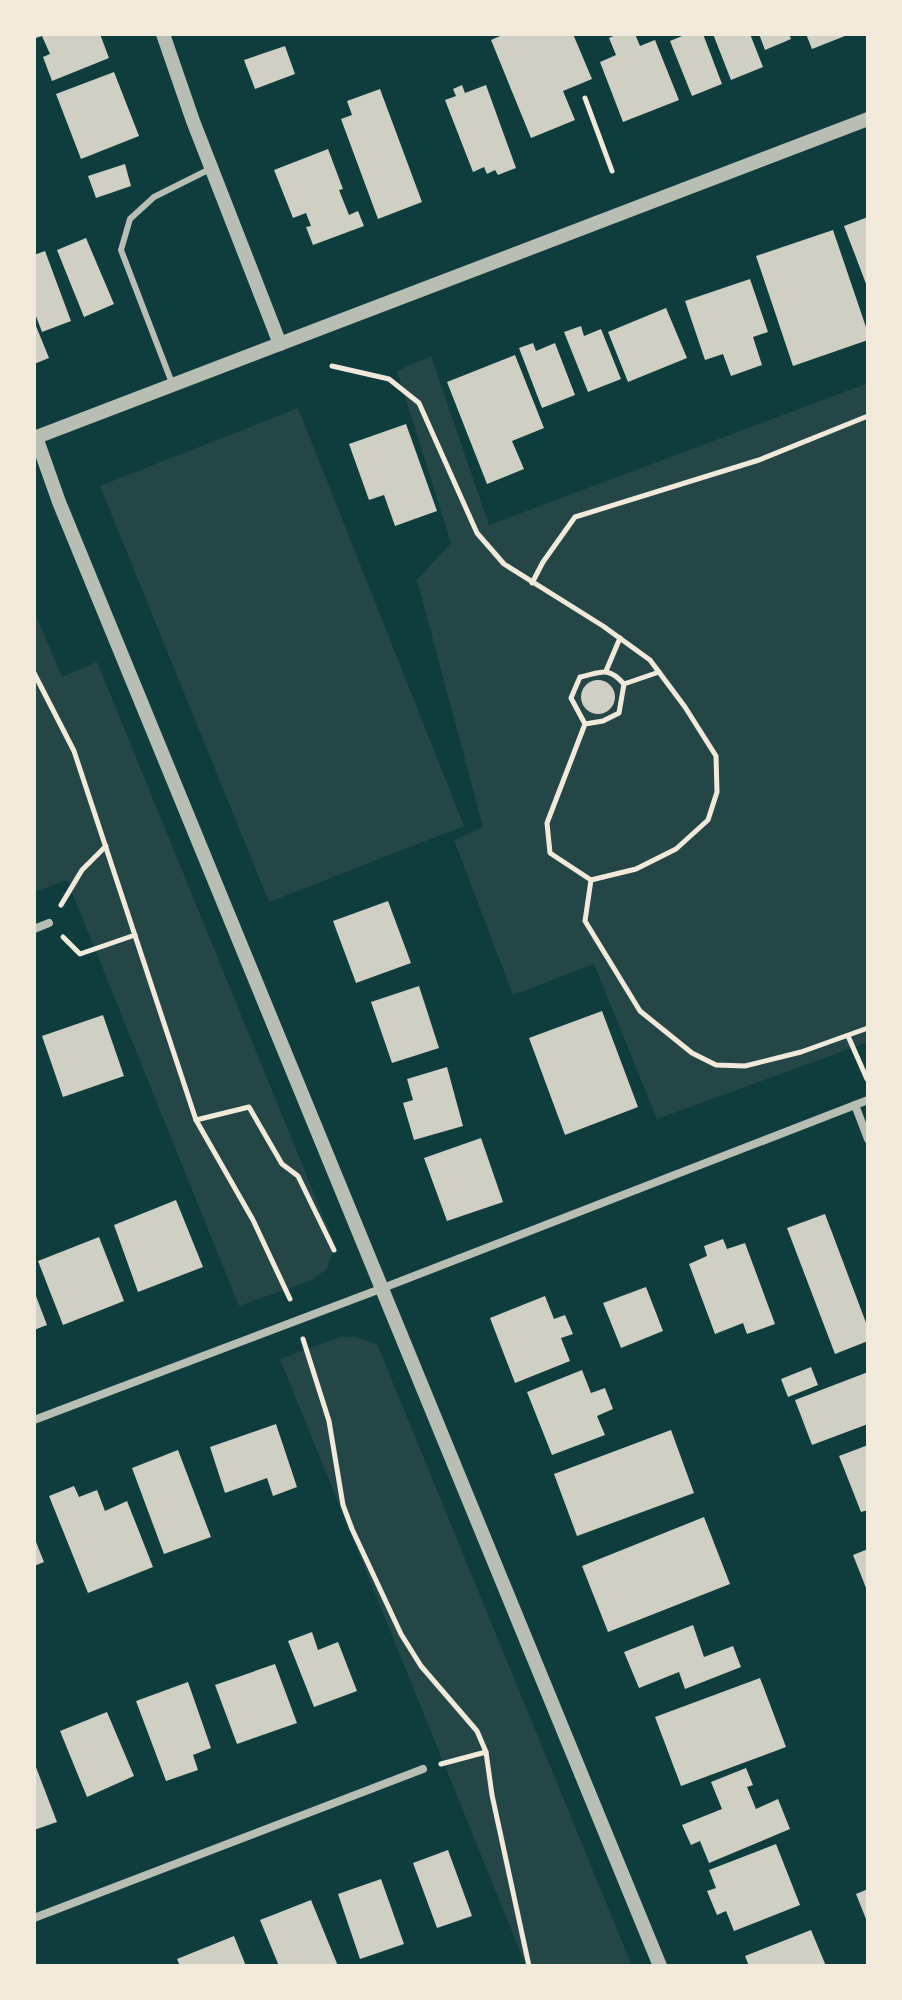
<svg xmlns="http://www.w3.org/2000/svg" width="902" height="2000" viewBox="0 0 902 2000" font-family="Rubik,sans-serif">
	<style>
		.green { fill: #244646 }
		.building { fill: #cfcfc3 }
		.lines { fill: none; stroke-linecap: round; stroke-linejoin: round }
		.path { stroke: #f1e9da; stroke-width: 5 }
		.service { stroke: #b8beb3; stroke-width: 6 }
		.minor { stroke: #b8beb3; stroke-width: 8 }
		.tertiary { stroke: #b8beb3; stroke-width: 14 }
	</style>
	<rect width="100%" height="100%" fill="#0f3d3e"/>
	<!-- green -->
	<g class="green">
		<polygon points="431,356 489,525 868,383 868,1042 657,1119 594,964 513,995 454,840 483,827 417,580 451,543 397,371"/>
		<polygon points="298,408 464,826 269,902 100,486"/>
		<polygon points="34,611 62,677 97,662 335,1245 327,1269 310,1281 239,1306 67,880 34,892"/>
		<polygon points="340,1337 356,1337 377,1344 632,1966 526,1966 280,1359"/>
	</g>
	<!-- building -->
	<g class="building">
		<polygon points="34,34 100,34 109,58 52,81 43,57 50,54 42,36 36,38"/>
		<polygon points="505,34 573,34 592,79 563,91 575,120 531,138 491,40"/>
		<polygon points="618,34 635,34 640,46 655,40 679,100 623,122 600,62 616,55 609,38"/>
		<polygon points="687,34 703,34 722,84 692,96 670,41"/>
		<polygon points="713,34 750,34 763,67 731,80"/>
		<polygon points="759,34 789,34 791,39 765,50"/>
		<polygon points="806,34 850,34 812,49"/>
		<polygon points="285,46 295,74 255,89 244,60"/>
		<polygon points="114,72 139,136 81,159 56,94"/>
		<polygon points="462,85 465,93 486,85 516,168 498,175 495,170 487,174 484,167 473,172 445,100 456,96 453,89"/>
		<polygon points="380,89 422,202 378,219 341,119 352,115 347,101"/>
		<polygon points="328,149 343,189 339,190 349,215 358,211 364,226 313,245 306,227 311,226 306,213 293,218 274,170"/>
		<polygon points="125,164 131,186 96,198 88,176"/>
		<polygon points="868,217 868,289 844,226"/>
		<polygon points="833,230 868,333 868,340 793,366 756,256"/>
		<polygon points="86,238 114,304 84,317 57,250"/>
		<polygon points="45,251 71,321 42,332 34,311 34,255"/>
		<polygon points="750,279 768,332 753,337 762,365 731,376 723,354 705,360 685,301"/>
		<polygon points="666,308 687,358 628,382 608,332"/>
		<polygon points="34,321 49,358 34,364"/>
		<polygon points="581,326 584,336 601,329 621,379 588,392 564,332"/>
		<polygon points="533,343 536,351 555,343 575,395 542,408 519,348"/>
		<polygon points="515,355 544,428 512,441 524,469 487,484 447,382"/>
		<polygon points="406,424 437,511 395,526 384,495 369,500 349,444"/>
		<circle cx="598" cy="697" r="17"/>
		<polygon points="388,901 411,963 356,983 333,921"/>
		<polygon points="419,986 439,1048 392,1063 371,1002"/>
		<polygon points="602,1011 638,1107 565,1135 529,1038"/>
		<polygon points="103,1015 124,1076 63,1097 42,1036"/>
		<polygon points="447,1067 463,1126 414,1140 403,1103 413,1100 407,1079"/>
		<polygon points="481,1138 503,1202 447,1221 424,1158"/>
		<polygon points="176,1200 203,1267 138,1292 114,1225"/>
		<polygon points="825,1214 868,1328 868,1341 835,1354 787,1228"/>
		<polygon points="99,1237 124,1301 63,1325 38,1261"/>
		<polygon points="723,1239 727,1249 745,1243 775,1324 747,1334 743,1323 715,1334 689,1264 707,1256 704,1246"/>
		<polygon points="646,1287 663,1331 621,1348 603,1303"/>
		<polygon points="34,1291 47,1325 34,1330"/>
		<polygon points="545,1296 554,1319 565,1315 573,1334 561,1338 570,1361 515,1383 490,1318"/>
		<polygon points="811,1367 818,1385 788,1397 781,1379"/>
		<polygon points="582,1370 591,1393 605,1388 613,1409 597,1416 605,1435 552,1455 527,1392"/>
		<polygon points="868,1372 868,1424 812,1445 795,1400"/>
		<polygon points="276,1424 297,1487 273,1496 267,1478 225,1493 210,1447"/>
		<polygon points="671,1430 694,1493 577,1536 554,1474"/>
		<polygon points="868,1445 868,1510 861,1512 839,1456"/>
		<polygon points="178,1450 211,1537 164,1554 132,1468"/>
		<polygon points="74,1486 79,1497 97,1490 105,1511 127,1501 153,1567 88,1593 49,1496"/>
		<polygon points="704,1517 730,1584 608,1632 582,1566"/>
		<polygon points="34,1537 44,1562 34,1566"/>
		<polygon points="868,1549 868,1593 853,1555"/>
		<polygon points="693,1625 704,1657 733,1646 741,1667 685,1689 679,1672 639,1688 624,1652"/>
		<polygon points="312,1632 318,1650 338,1642 357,1691 314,1707 288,1641"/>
		<polygon points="275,1664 297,1723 237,1744 215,1685"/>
		<polygon points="760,1678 786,1747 681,1786 655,1717"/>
		<polygon points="188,1682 211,1748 193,1755 198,1770 166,1781 136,1701"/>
		<polygon points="107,1712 134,1776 87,1797 60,1731"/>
		<polygon points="34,1762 57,1822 34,1830"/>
		<polygon points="746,1768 753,1785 747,1787 756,1809 778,1799 790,1829 709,1863 700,1841 691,1845 682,1825 722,1809 711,1782"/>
		<polygon points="776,1844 800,1905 734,1931 726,1911 717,1915 707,1891 716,1888 709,1870"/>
		<polygon points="448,1850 472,1916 437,1928 413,1863"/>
		<polygon points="381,1879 404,1944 360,1959 338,1894"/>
		<polygon points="868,1889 868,1924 856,1894"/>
		<polygon points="311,1900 338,1966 279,1966 260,1920"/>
		<polygon points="811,1930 826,1966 749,1966 745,1956"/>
		<polygon points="234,1936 246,1966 180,1966 177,1959"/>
	</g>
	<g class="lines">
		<!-- path -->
		<g class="path">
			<polyline points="585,98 612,171"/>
			<polyline points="332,366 389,379 419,403 477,533 504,564 603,626 650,660 685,707 716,756 717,792 708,820 676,849 636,869 591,880 585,921 640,1011 692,1053 716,1065 745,1066 801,1052 868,1028"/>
			<polyline points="532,583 543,562 575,517 759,460 868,416"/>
			<polyline points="606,671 620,638"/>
			<polyline points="34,673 74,751 196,1120 253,1220 290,1299"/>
			<polyline points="624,684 659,672"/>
			<path d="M585,724L603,721L619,713L624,684C608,666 602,672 580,677L571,698L585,724L547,823L550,853L591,880"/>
			<polyline points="61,905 82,870 106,846"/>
			<polyline points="63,937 80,954 135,935"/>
			<polyline points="848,1036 867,1079"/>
			<polyline points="196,1120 249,1107 282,1164 298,1176 334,1250"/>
			<polyline points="303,1339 329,1421 343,1505 352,1529 401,1634 421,1666 477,1731 486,1752 492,1795 529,1966"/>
			<polyline points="441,1764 486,1752"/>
		</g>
		<!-- service -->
		<polyline class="service" points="172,383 121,250 130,219 154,197 212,168"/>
		<!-- minor -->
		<g class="minor">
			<polyline points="34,929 49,923"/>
			<polyline points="855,1105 868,1139"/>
			<polyline points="34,1420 383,1288 868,1100"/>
			<polyline points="34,1918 423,1769"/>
		</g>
		<!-- tertiary -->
		<g class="tertiary">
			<polyline points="163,34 193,121 280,344"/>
			<polyline points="36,437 59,502 660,1966"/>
			<polyline points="34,438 868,119"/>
		</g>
	</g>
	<!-- border -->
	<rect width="902" height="2000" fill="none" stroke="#f1e9da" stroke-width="72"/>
</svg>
